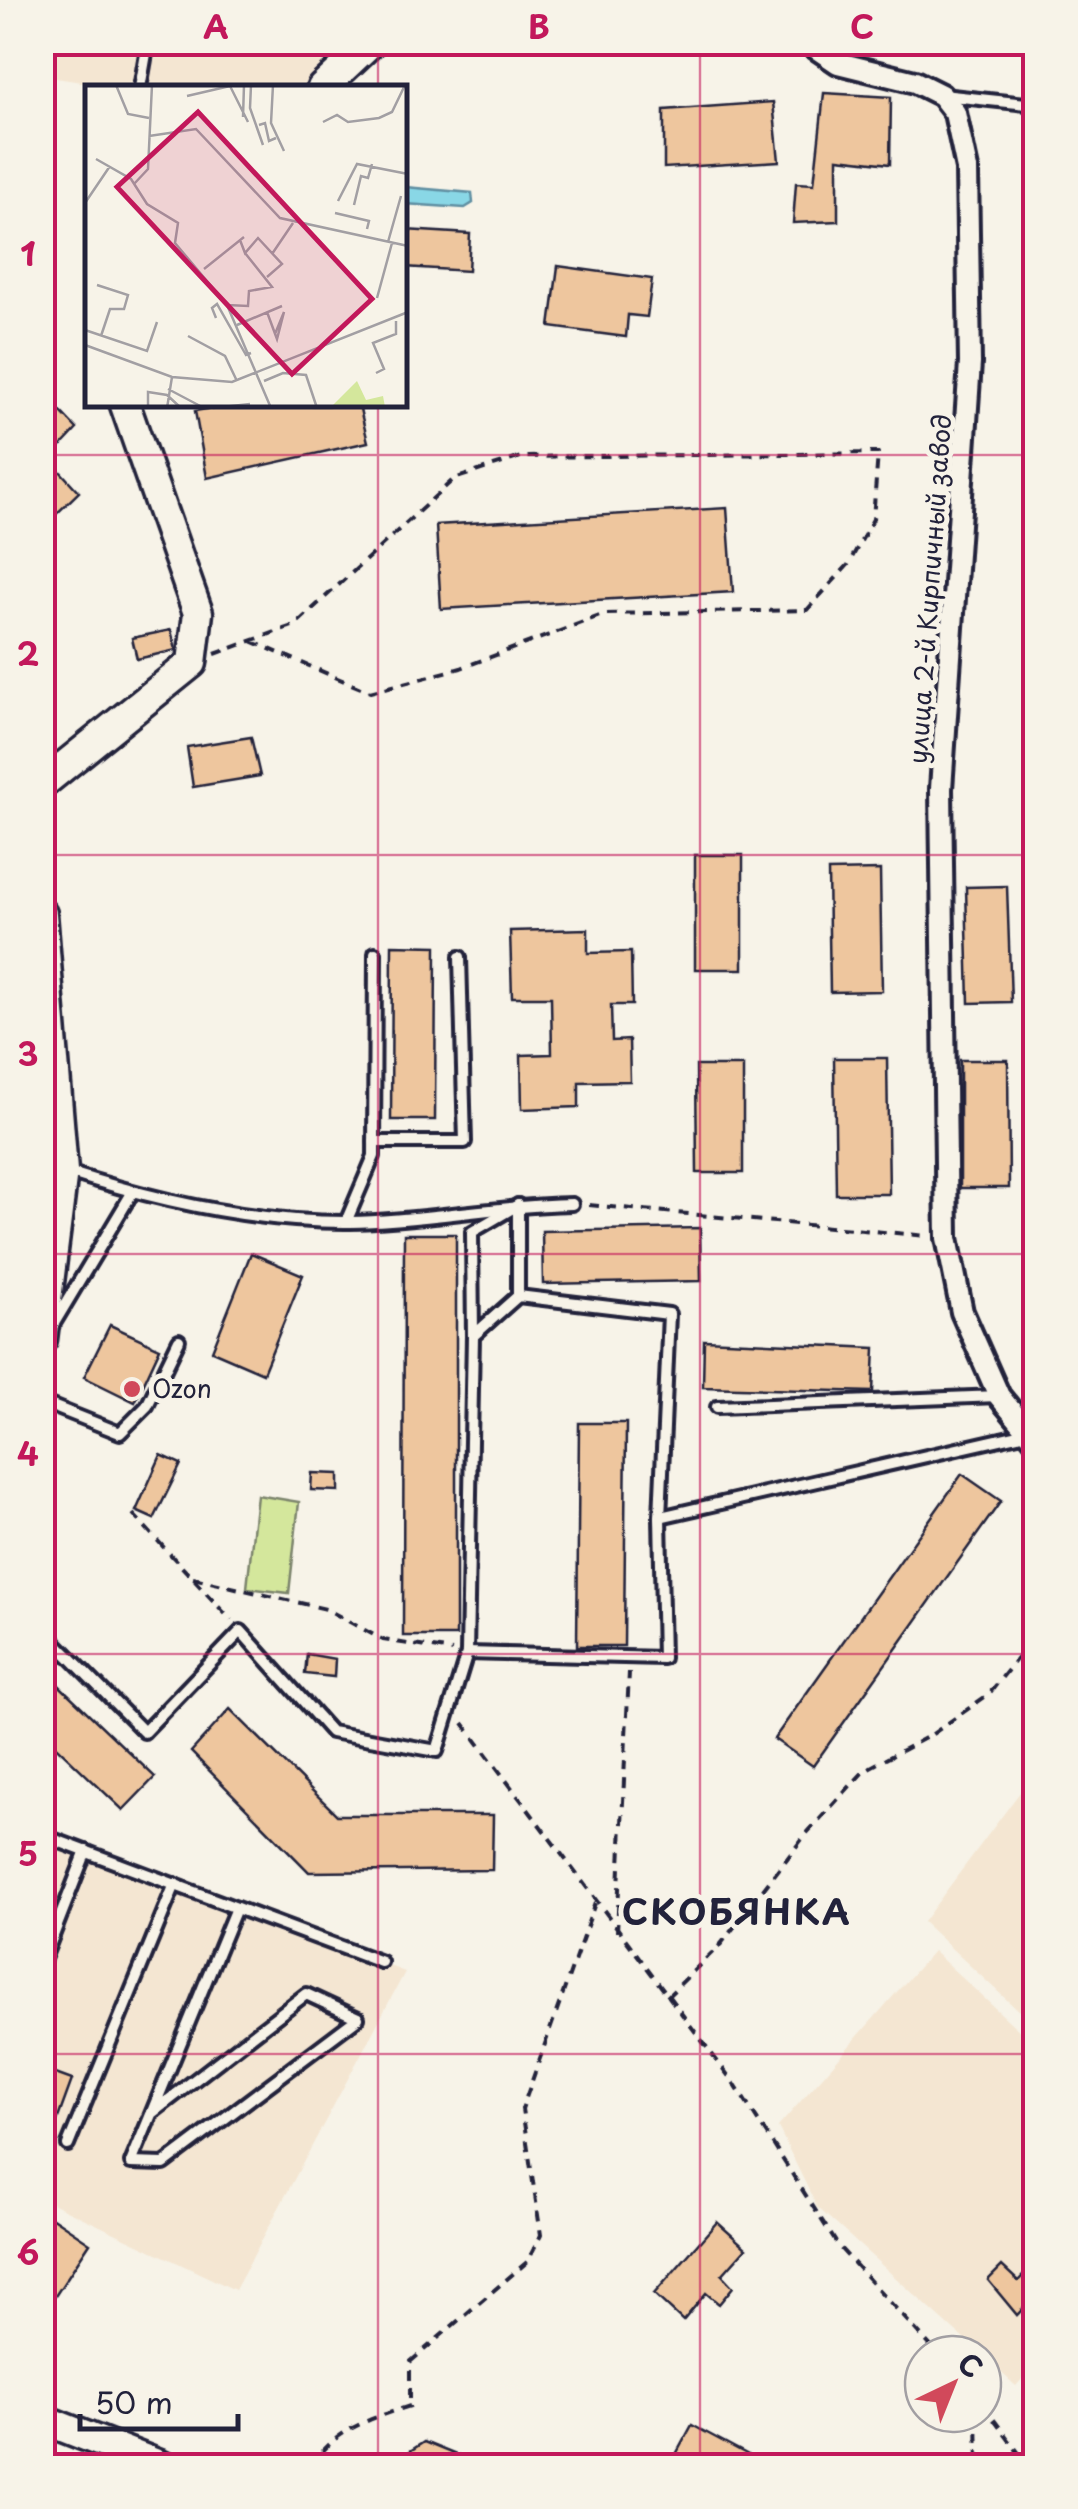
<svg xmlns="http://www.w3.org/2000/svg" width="1078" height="2509" font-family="'Playpen Sans',sans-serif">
  <rect width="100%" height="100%" fill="#f7f3e8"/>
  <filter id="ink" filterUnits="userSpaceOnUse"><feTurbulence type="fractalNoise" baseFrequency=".01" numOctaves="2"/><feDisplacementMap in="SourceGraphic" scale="20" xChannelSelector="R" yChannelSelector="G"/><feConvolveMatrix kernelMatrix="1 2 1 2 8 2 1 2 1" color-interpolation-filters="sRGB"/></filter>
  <g filter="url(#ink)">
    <!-- built -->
    <g fill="#f4e6d2">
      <polygon points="42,43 387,43 330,88 114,87 43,76"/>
      <polygon points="1035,1772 1035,2026 923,1922"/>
      <polygon points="42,1838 405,1972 235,2290 43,2199"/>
      <polygon points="933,1951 1035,2045 1035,2365 1016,2386 817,2207 778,2127"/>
    </g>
    <!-- green -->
    <polygon fill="#d4e79c" stroke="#7b846c" stroke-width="2.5" points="257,1495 299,1502 289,1593 247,1588"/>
    <!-- water -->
    <polygon fill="#89d7e6" stroke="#608fa2" stroke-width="2.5" points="405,187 472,193 473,203 465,208 405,204"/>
    <!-- building -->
    <g fill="#eec69e" stroke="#22223b" stroke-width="2.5">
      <polygon points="824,93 891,97 890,164 838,158 838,221 793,223 796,183 814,184"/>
      <polygon points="773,102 779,161 664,168 664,110"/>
      <polygon points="405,230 470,234 468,271 405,267"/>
      <polygon points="558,266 652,279 647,317 628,315 626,337 550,327"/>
      <polygon points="42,392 77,429 49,459 79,492 42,528"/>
      <polygon points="231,405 359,405 368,442 207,478 195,411"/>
      <polygon points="727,508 733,592 441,609 436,525"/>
      <polygon points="171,630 176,650 137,659 132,638"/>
      <polygon points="251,737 260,776 193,787 187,747"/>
      <rect x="695" y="855" width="48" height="114"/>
      <polygon points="880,870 882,991 830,992 828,871"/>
      <polygon points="1007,886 1011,1002 969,1003 966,887"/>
      <polygon points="588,929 588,953 631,952 632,1005 611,1005 612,1041 629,1040 630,1081 579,1082 579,1107 522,1109 521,1055 552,1054 551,997 512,997 510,931"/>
      <polygon points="392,945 436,946 435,1120 391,1120"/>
      <polygon points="834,1058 887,1058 889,1194 836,1194"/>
      <polygon points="960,1060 1008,1060 1009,1188 960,1188"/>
      <polygon points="696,1066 743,1066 743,1173 697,1173"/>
      <polygon points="700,1228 701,1281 543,1284 542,1231"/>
      <polygon points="404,1234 456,1234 456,1636 403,1636"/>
      <polygon points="251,1253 303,1275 263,1373 212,1351"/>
      <polygon points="110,1325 160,1348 135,1402 84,1377"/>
      <polygon points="704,1340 875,1348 873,1392 703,1387"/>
      <polygon points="579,1423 626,1423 624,1646 577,1646"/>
      <polygon points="161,1455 181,1464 154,1519 136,1511"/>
      <polygon points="312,1473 339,1474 339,1491 311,1490"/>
      <polygon points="962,1474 1001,1501 813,1766 774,1739"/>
      <polygon points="307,1654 335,1659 334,1677 305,1674"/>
      <polygon points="42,1669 155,1777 123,1810 42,1733"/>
      <polygon points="230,1709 337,1815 493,1815 492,1870 309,1872 191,1752"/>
      <polygon points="42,2069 72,2080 45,2154 42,2154"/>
      <polygon points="42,2211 90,2243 42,2316"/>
      <polygon points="717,2222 746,2248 722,2275 733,2287 719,2304 706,2293 683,2321 654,2294"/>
      <polygon points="1036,2262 1036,2295 1017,2315 988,2280 1002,2266 1018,2281"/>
      <polygon points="692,2425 769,2466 686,2466 673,2460"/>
      <polygon points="424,2442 483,2466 387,2466"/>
    </g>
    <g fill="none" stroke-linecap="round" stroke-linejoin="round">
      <defs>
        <g id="lane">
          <polyline points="140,88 148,42"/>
          <polyline points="942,95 1036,105"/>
          <polyline points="374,1142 465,1142 460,957"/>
          <path d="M 65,1171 C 154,1200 256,1223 351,1222 C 425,1221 498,1205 572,1204"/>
          <polyline points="518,1205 518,1296"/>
          <polyline points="346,1222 374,1156 375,953"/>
          <polyline points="53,1325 132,1193"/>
          <polyline points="42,1402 120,1433 147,1406 179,1340"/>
          <polyline points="717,1407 998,1396"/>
          <polyline points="660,1517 1027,1433"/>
          <polyline points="42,1629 144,1732 241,1631 331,1732 437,1751 467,1653 473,1336"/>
          <polyline points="467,1653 663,1658 660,1517 669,1314 518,1296 473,1336 472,1232 518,1205"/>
          <polyline points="42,1835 381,1962"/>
          <polyline points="42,1964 86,1851"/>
          <polyline points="152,2113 306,1994 358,2018 164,2164 131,2163 236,1908"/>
          <polyline points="68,2145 175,1884"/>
        </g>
        <polyline id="street" points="807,42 838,63 915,82 941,95 955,113 967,169 970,363 941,789 947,1238 962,1312 999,1396 1036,1441"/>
        <g id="secondary">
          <polyline points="322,88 371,42"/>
          <polyline points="42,784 192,663 198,613 125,405"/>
          <polyline points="42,914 63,1171 42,1339"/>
          <polyline points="42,2419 162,2466"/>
        </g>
      </defs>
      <!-- lane casing -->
      <use href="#lane" stroke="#22223b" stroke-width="18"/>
      <!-- street casing -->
      <use href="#street" stroke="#22223b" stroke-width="28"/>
      <!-- secondary casing -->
      <use href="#secondary" stroke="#22223b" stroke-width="35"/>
      <!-- path -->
      <g stroke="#22223b" stroke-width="4" stroke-dasharray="10 8" stroke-linecap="butt">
        <polyline points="215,654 295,625 454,479 521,457 878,453 873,519 848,565 807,610 605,614 461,668 370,692 251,641"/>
        <polyline points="589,1205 928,1236"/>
        <polyline points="133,1514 231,1620"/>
        <polyline points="193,1578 326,1609 383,1640 452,1651"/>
        <polyline points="463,1723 733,2082 839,2247 938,2354"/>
        <polyline points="617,1932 629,1672"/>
        <polyline points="667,1997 721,1944 806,1834 865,1770 931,1735 989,1694 1036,1634"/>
        <polyline points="983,2405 1021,2456 1036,2466"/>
        <polyline points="977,2414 978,2466"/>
        <path d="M 312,2466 C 334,2429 370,2419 410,2406 L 410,2362 L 527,2262 L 541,2235 L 522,2109 L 595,1903"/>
      </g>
      <!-- lane -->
      <use href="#lane" stroke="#f7f3e8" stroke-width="10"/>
      <!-- street -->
      <use href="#street" stroke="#f7f3e8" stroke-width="20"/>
      <!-- secondary -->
      <use href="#secondary" stroke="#f7f3e8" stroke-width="28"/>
    </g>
  </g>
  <!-- grid -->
  <path fill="none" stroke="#c2185b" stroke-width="2.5" stroke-opacity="0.55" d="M 378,42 L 378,88M 700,42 L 700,2466M 378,405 L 378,2466M 42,455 L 1036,455M 42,855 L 1036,855M 42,1254 L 1036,1254M 42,1654 L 1036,1654M 42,2054 L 1036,2054"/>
  <!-- markers -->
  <circle fill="#d1495b" stroke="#f7f3e8" stroke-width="4" cx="132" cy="1389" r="10"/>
  <g text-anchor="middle" stroke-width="10" stroke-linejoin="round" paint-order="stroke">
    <!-- street labels -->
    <g font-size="25" fill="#22223b" stroke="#f7f3e8">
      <text transform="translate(930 589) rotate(-86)" y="9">улица 2-й Кирпичный завод</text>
    </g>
    <!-- poi labels -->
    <g font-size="25" fill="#22223b" stroke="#f7f3e8" text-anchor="start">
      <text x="152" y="1398">Ozon</text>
    </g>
    <!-- district labels -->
    <g font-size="35" font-weight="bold" letter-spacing="2.5" fill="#22223b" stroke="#f7f3e8">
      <text x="737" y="1925">СКОБЯНКА</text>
    </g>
  </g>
  <!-- overview -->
  <g transform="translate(85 85)">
    <rect width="322" height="322" fill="#f7f3e8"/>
    <path d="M 272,296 L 281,315 L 298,311 L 300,322 L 245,323 Z" fill="#d4e79c"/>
    <path fill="none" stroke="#a29fa3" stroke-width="2.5" d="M 31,0 L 43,29 L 64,33M 166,0 L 165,23 L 178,60M 188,0 L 186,38 L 199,66M 145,1 L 163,37M 102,11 L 145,1M 158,32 L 159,0M 238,37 L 252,30 L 263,37 L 294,33 L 307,27 L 320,0M 174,40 L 180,38 L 184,56 L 191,53M 64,51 L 111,44 L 195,133 L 323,161M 11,74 L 46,94 L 62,119 L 93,138 L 90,158 L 142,220 L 186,323M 49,99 L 63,84 L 67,0M 253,116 L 272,79 L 323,89M 0,118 L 25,81M 269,120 L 276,91 L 283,93 L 287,79M 250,128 L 284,136 L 282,144M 155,155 L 160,168 L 173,153 L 197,179 L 182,192M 303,157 L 316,111M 187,169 L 208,138M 119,184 L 159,152M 12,200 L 43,210 L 39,224 L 25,224 L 16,251M 292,213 L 307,158M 142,220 L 163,221 L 164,206 L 187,202 L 160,168M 182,227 L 192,254 L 199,227 L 190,249M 131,233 L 127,223 L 132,219 L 161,270 L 166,268M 152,240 L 197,221M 0,245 L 62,266 L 72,237M 103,251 L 140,271 L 151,294M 0,260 L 87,292 L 147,297 L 323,227M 291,288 L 299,284 L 288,258 L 311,249 L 311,236M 179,296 L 198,288 L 221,290 L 232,323M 83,304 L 119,323M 63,323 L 63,307 L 82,310 L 96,323M 82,323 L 87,292M 128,323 L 165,319"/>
    <path fill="#c2185b" fill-opacity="0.15" stroke="#c2185b" stroke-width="5" d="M 113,27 L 287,214 L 207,289 L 32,102 Z"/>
    <rect width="322" height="322" fill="none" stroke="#22223b" stroke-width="5"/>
  </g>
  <!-- margin -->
  <rect width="1078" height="2509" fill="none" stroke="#f7f3e8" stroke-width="110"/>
  <!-- north arrow -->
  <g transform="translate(953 2384) rotate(43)"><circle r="48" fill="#f7f3e8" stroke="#a29fa3" stroke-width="2.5"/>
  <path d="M0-8L18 38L0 25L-18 38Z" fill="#d1495b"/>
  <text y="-15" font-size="28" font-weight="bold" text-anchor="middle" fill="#22223b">С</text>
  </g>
  <!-- scale -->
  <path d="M80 2414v15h158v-15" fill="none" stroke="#22223b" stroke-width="5"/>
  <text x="95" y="2414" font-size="30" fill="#22223b" stroke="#f7f3e8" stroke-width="8" paint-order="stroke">50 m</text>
  <rect x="55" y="55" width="968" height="2399" fill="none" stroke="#c2185b" stroke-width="4"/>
  <g font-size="32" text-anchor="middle" font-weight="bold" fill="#c2185b">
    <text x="216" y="39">A</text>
    <text x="539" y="39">B</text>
    <text x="862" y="39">C</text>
    <text x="28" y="266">1</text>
    <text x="28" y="666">2</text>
    <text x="28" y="1066">3</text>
    <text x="28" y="1466">4</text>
    <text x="28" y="1866">5</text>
    <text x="28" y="2265">6</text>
  </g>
</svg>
